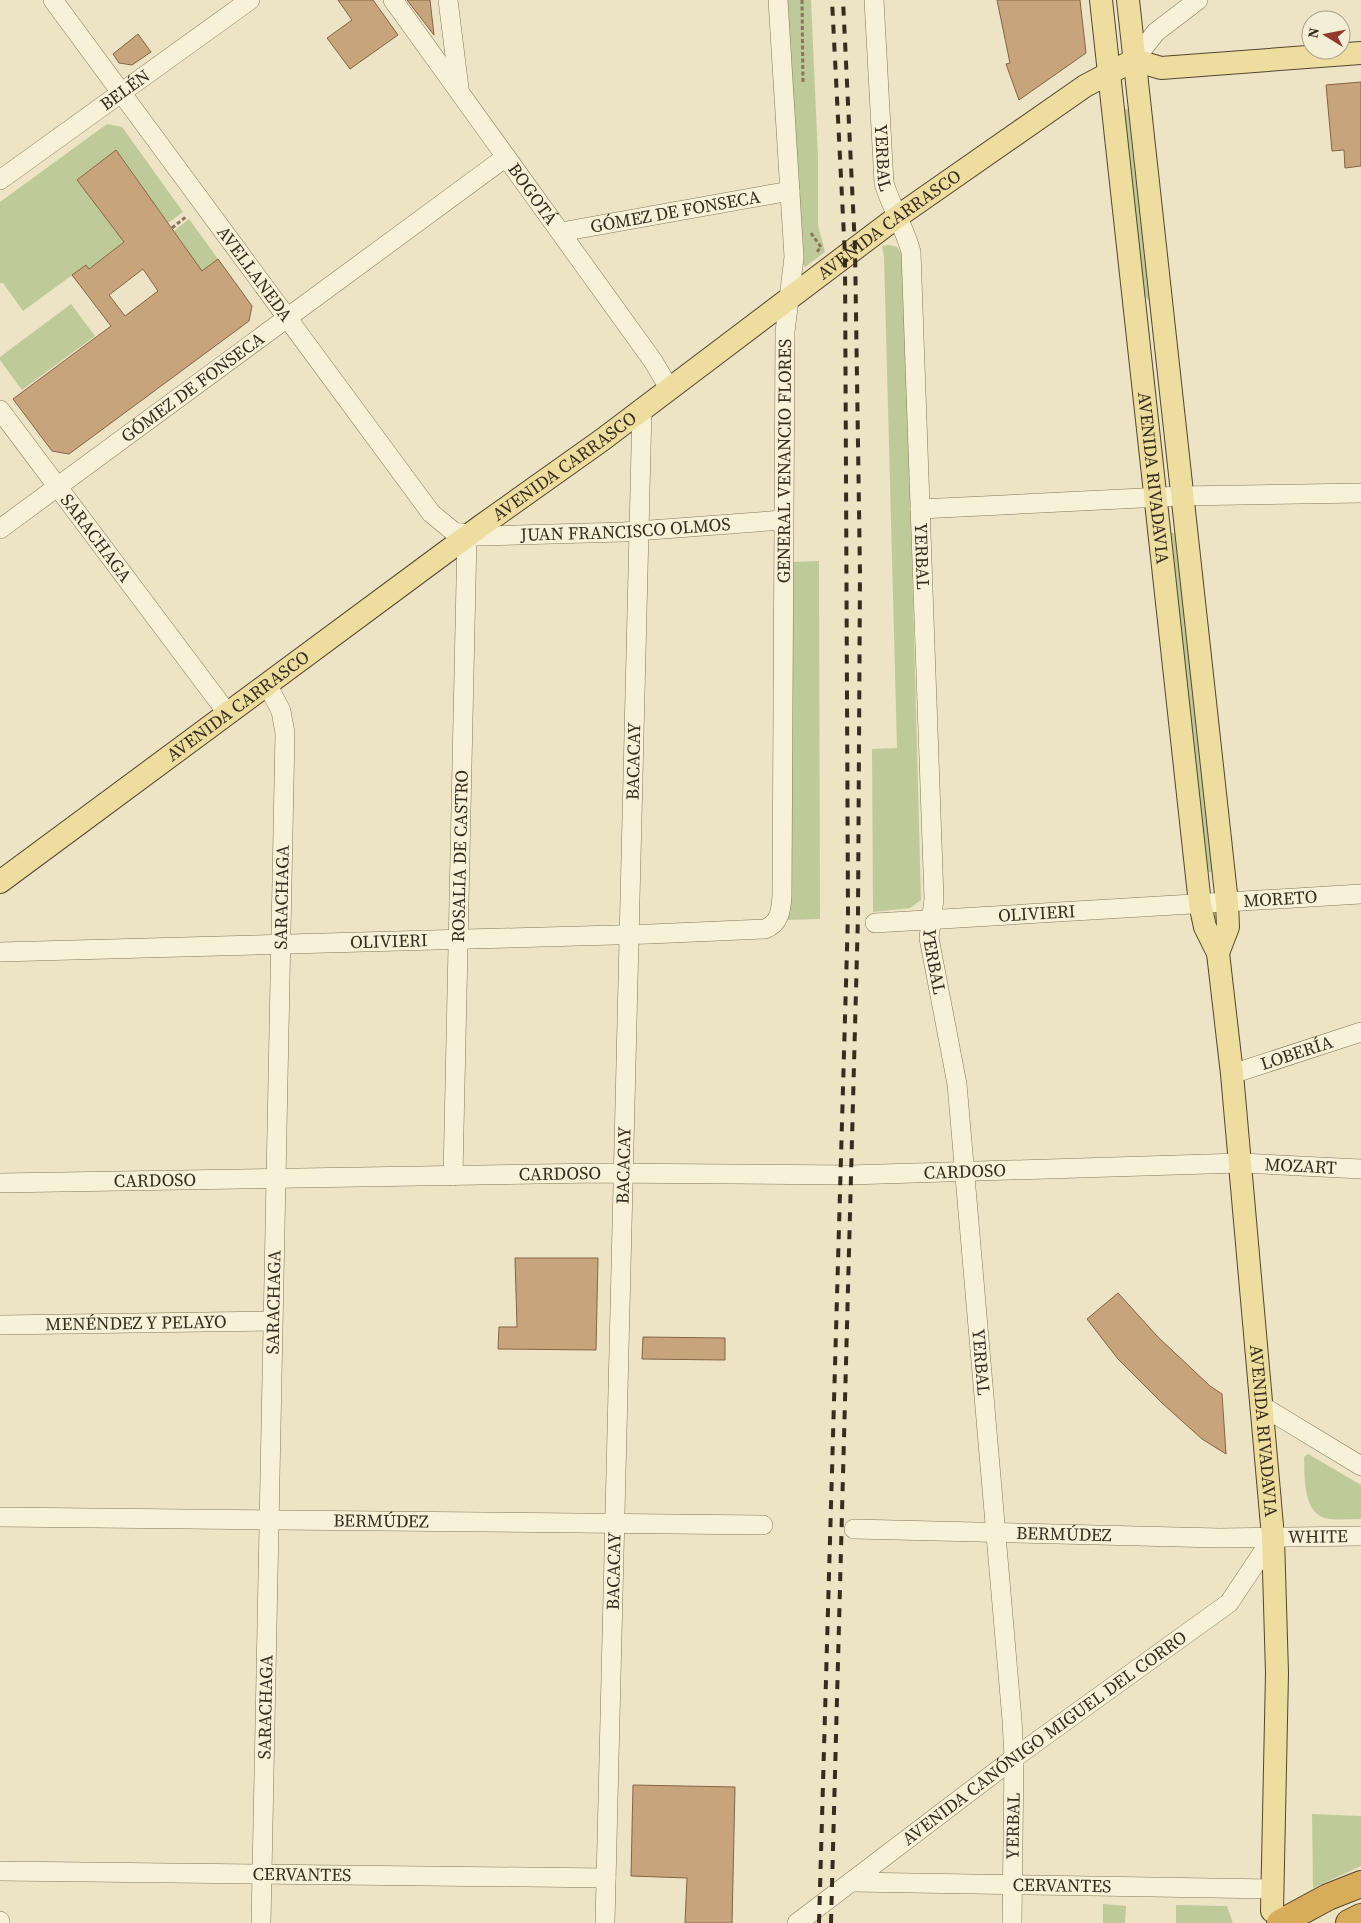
<svg xmlns="http://www.w3.org/2000/svg" width="1361" height="1923" font-family="'Source Serif 4',serif">
  <rect width="100%" height="100%" fill="#ece4c5"/>
  <!-- green -->
  <g fill="#bfca99">
    <polygon points="786,0 811,0 818,157 818,225 825,252 805,267 801,262"/>
    <polygon points="1128,109 1167,461 1150,303 1142,291 1123,110"/>
    <polygon points="107,124 122,127 183,212 168,223 116,150 77,180 124,242 89,269 86,265 23,311 3,283 0,283 0,202"/>
    <polygon points="189,219 218,259 202,271 174,231"/>
    <polygon points="889,245 897,247 904,259 921,900 910,908 873,912 872,749 897,748 884,256 882,246"/>
    <polygon points="71,304 95,336 22,390 0,360 0,357"/>
    <polygon points="1170,533 1175,533 1212,872 1207,872"/>
    <polygon points="819,561 820,919 788,920 791,562"/>
    <path d="M 1308,1454 L 1361,1485 L 1361,1519 C 1350,1519 1339,1520 1329,1519 C 1302,1515 1305,1477 1304,1457 Z"/>
    <polygon points="1312,1814 1361,1816 1361,1866 1313,1888"/>
    <polygon points="1103,1904 1126,1906 1125,1923 1103,1923"/>
    <polygon points="1176,1905 1227,1906 1233,1923 1176,1923"/>
  </g>
  <!-- building -->
  <g fill="#c8a47d" stroke="#846443" fill-rule="evenodd">
    <polygon points="338,0 373,0 398,35 350,69 327,38 352,20"/>
    <polygon points="407,0 430,0 434,35"/>
    <polygon points="997,0 1080,0 1086,53 1019,100 1006,64 1010,63"/>
    <polygon points="138,34 151,52 132,65 119,63 113,54"/>
    <polygon points="1361,82 1361,166 1345,168 1344,150 1332,151 1326,85"/>
    <path d="M 116,150 L 202,271 L 218,259 L 252,306 L 249,321 L 69,454 L 52,451 L 13,399 L 111,326 L 72,275 L 86,265 L 89,269 L 124,242 L 77,180 ZM 143,269 L 158,291 L 125,316 L 109,295 Z"/>
    <polygon points="515,1258 598,1258 596,1350 498,1349 499,1327 517,1327"/>
    <polygon points="1118,1293 1158,1337 1210,1386 1222,1394 1226,1454 1202,1439 1162,1403 1118,1359 1087,1319"/>
    <polygon points="643,1337 725,1338 725,1360 642,1359"/>
    <polygon points="633,1785 735,1787 732,1923 685,1923 687,1878 631,1876"/>
  </g>
  <g fill="none" stroke-linecap="round" stroke-linejoin="round">
    <defs>
      <g id="minor">
        <path id="s1" d="M 53,0 L 431,513 L 454,532 L 479,536 L 623,532 L 783,520"/>
        <path id="s2" d="M 393,0 L 653,361 L 669,388"/>
        <polyline points="448,0 459,88"/>
        <path id="s3" d="M 874,0 L 884,183 C 891,207 905,228 911,252 L 934,899 L 929,938 L 957,1084 L 1012,1720 L 1014,1758 L 1012,1923"/>
        <polyline points="1134,60 1156,32 1198,0"/>
        <path id="s4" d="M 0,180 L 250,0"/>
        <path id="s5" d="M 561,232 L 790,191"/>
        <path id="s6" d="M 0,410 L 228,714"/>
        <polyline points="920,509 1182,496 1361,493"/>
        <path id="s7" d="M 0,529 L 506,157"/>
        <path id="s8" d="M 875,923 L 1361,894"/>
        <path id="s9" d="M 0,952 L 650,934 L 765,929 C 780,923 781,910 782,896 L 785,332 L 794,257 L 778,0"/>
        <path id="s10" d="M 1232,1074 L 1361,1032"/>
        <path id="s11" d="M 453,1176 L 467,536"/>
        <path id="s12" d="M 0,1183 L 598,1173 L 850,1175 L 1240,1163 L 1361,1169"/>
        <path id="s13" d="M 0,1325 L 272,1321"/>
        <polyline points="1262,1406 1361,1466"/>
        <path id="s14" d="M 0,1517 L 763,1525"/>
        <path id="s15" d="M 854,1529 L 1219,1538 L 1361,1536"/>
        <path id="s16" d="M 0,1871 L 606,1878"/>
        <path id="s17" d="M 852,1882 L 1272,1889"/>
        <polyline points="0,1921 0,1923"/>
        <path id="s18" d="M 261,1923 L 285,733 L 281,711 L 268,686"/>
        <path id="s19" d="M 605,1923 L 642,408"/>
        <path id="s20" d="M 797,1923 L 1014,1758 L 1229,1603 L 1273,1537"/>
      </g>
      <g id="major">
        <path id="s21" d="M 1101,0 L 1200,904 L 1205,927 L 1218,953 L 1232,1074 L 1273,1537 L 1277,1673 L 1272,1911"/>
        <polyline points="1128,0 1227,903 1228,927 1218,953"/>
        <polyline points="1134,60 1161,68 1361,53"/>
        <path id="s22" d="M 0,882 L 481,526 L 602,440 L 897,217 L 1085,86 L 1134,60"/>
      </g>
      <g id="highway">
        <polyline points="1280,1923 1328,1897 1361,1884"/>
        <polyline points="1349,1923 1361,1917"/>
      </g>
    </defs>
    <!-- minor casing -->
    <use href="#minor" stroke="#86775c" stroke-width="20"/>
    <!-- major casing -->
    <use href="#major" stroke="#544530" stroke-width="24"/>
    <!-- highway casing -->
    <use href="#highway" stroke="#544530" stroke-width="28"/>
    <!-- path -->
    <g stroke="#86775c" stroke-width="3" stroke-dasharray="4 2.5" stroke-linecap="butt">
      <polyline points="802,0 803,84"/>
      <polyline points="172,228 187,216"/>
      <polyline points="811,233 821,247 817,252"/>
    </g>
    <!-- minor -->
    <use href="#minor" stroke="#f7f1d8" stroke-width="19"/>
    <!-- major -->
    <use href="#major" stroke="#eddd9f" stroke-width="22"/>
    <!-- highway -->
    <use href="#highway" stroke="#d7ad5a" stroke-width="26"/>
    <!-- rail -->
    <g stroke="#372d1f" stroke-width="4" stroke-dasharray="9 9" stroke-linecap="butt">
      <polyline points="819,1923 848,914 845,256 832,0"/>
      <polyline points="831,1923 858,915 860,574 855,248 843,0"/>
    </g>
  </g>
  <g text-anchor="middle" stroke-width="4" stroke-linejoin="round" paint-order="stroke">
    <!-- street labels -->
    <g font-size="18" fill="#372d1f" stroke="#f4eed4">
      <text dy="6" stroke="none"><textPath href="#s4" startOffset="154">BELÉN</textPath></text>
      <text dy="6" stroke="none"><textPath href="#s3" startOffset="158">YERBAL</textPath></text>
      <text dy="6" stroke="none"><textPath href="#s2" startOffset="239">BOGOTÁ</textPath></text>
      <text dy="6" stroke="none"><textPath href="#s5" startOffset="116">GÓMEZ DE FONSECA</textPath></text>
      <text dy="6" stroke="none"><textPath href="#s22" startOffset="1106">AVENIDA CARRASCO</textPath></text>
      <text dy="6" stroke="none"><textPath href="#s1" startOffset="340">AVELLANEDA</textPath></text>
      <text dy="6" stroke="none"><textPath href="#s7" startOffset="239">GÓMEZ DE FONSECA</textPath></text>
      <text dy="6" stroke="none"><textPath href="#s9" startOffset="1240">GENERAL VENANCIO FLORES</textPath></text>
      <text dy="6" stroke="none"><textPath href="#s22" startOffset="701">AVENIDA CARRASCO</textPath></text>
      <text dy="6" stroke="none"><textPath href="#s21" startOffset="481">AVENIDA RIVADAVIA</textPath></text>
      <text dy="6" stroke="none"><textPath href="#s1" startOffset="839">JUAN FRANCISCO OLMOS</textPath></text>
      <text dy="6" stroke="none"><textPath href="#s6" startOffset="160">SARACHAGA</textPath></text>
      <text dy="6" stroke="none"><textPath href="#s3" startOffset="562">YERBAL</textPath></text>
      <text dy="6" stroke="none"><textPath href="#s22" startOffset="296">AVENIDA CARRASCO</textPath></text>
      <text dy="6" stroke="none"><textPath href="#s19" startOffset="1162">BACACAY</textPath></text>
      <text dy="6" stroke="none"><textPath href="#s11" startOffset="320">ROSALIA DE CASTRO</textPath></text>
      <text dy="6" stroke="none"><textPath href="#s18" startOffset="1026">SARACHAGA</textPath></text>
      <text dy="6" stroke="none"><textPath href="#s8" startOffset="406">MORETO</textPath></text>
      <text dy="6" stroke="none"><textPath href="#s8" startOffset="162">OLIVIERI</textPath></text>
      <text dy="6" stroke="none"><textPath href="#s9" startOffset="389">OLIVIERI</textPath></text>
      <text dy="6" stroke="none"><textPath href="#s3" startOffset="968">YERBAL</textPath></text>
      <text dy="6" stroke="none"><textPath href="#s10" startOffset="68">LOBERÍA</textPath></text>
      <text dy="6" stroke="none"><textPath href="#s19" startOffset="758">BACACAY</textPath></text>
      <text dy="6" stroke="none"><textPath href="#s12" startOffset="1301">MOZART</textPath></text>
      <text dy="6" stroke="none"><textPath href="#s12" startOffset="965">CARDOSO</textPath></text>
      <text dy="6" stroke="none"><textPath href="#s12" startOffset="560">CARDOSO</textPath></text>
      <text dy="6" stroke="none"><textPath href="#s12" startOffset="155">CARDOSO</textPath></text>
      <text dy="6" stroke="none"><textPath href="#s18" startOffset="621">SARACHAGA</textPath></text>
      <text dy="6" stroke="none"><textPath href="#s13" startOffset="136">MENÉNDEZ Y PELAYO</textPath></text>
      <text dy="6" stroke="none"><textPath href="#s3" startOffset="1372">YERBAL</textPath></text>
      <text dy="6" stroke="none"><textPath href="#s21" startOffset="1442">AVENIDA RIVADAVIA</textPath></text>
      <text dy="6" stroke="none"><textPath href="#s14" startOffset="381">BERMÚDEZ</textPath></text>
      <text dy="6" stroke="none"><textPath href="#s15" startOffset="210">BERMÚDEZ</textPath></text>
      <text dy="6" stroke="none"><textPath href="#s15" startOffset="464">WHITE</textPath></text>
      <text dy="6" stroke="none"><textPath href="#s19" startOffset="352">BACACAY</textPath></text>
      <text dy="6" stroke="none"><textPath href="#s18" startOffset="216">SARACHAGA</textPath></text>
      <text dy="6" stroke="none"><textPath href="#s20" startOffset="309">AVENIDA CANÓNIGO MIGUEL DEL CORRO</textPath></text>
      <text transform="translate(1013 1826) rotate(-89)" y="6">YERBAL</text>
      <text dy="6" stroke="none"><textPath href="#s16" startOffset="302">CERVANTES</textPath></text>
      <text dy="6" stroke="none"><textPath href="#s17" startOffset="210">CERVANTES</textPath></text>
    </g>
  </g>
  <!-- north arrow -->
  <g transform="translate(1326 35) rotate(280)"><circle r="24" fill="#f4eed4" stroke="#a8a18c"/>
  <path d="M0-4L9 19L0 12L-9 19Z" fill="#92382f"/>
  <text y="-8" font-size="14" font-weight="bold" text-anchor="middle" fill="#372d1f">N</text>
  </g>
</svg>
